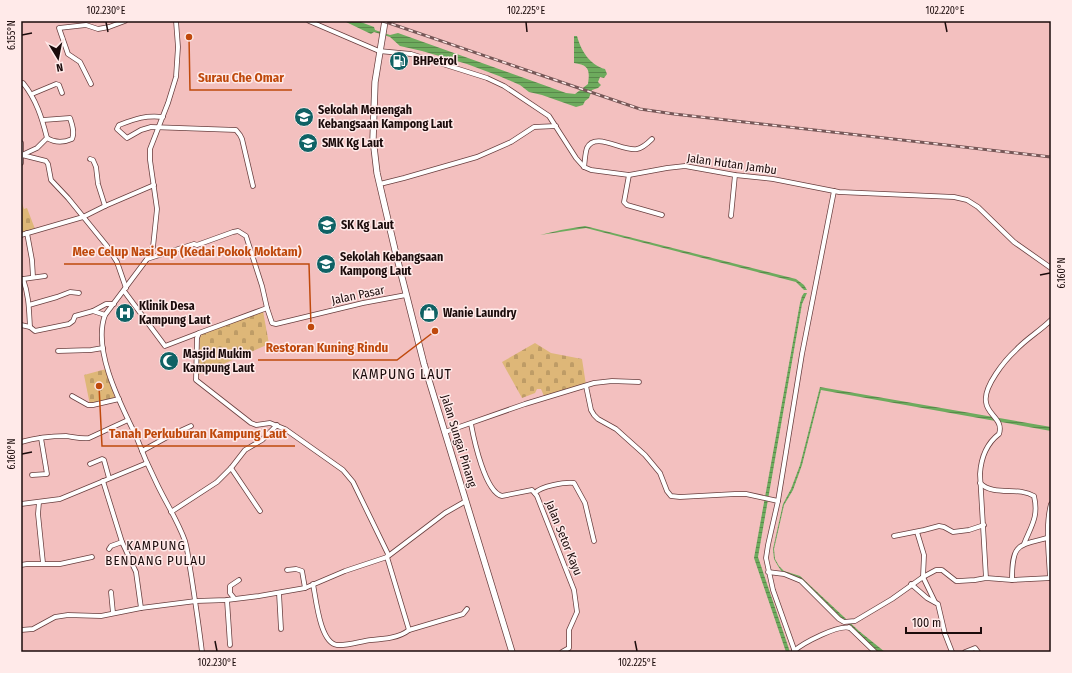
<svg xmlns="http://www.w3.org/2000/svg" width="1072" height="673" font-family="'Fira Sans Condensed',sans-serif">
  <defs>
    <pattern id="cemetery-stones" width="16" height="16" patternUnits="userSpaceOnUse"><rect width="16" height="16" fill="#deb778"/><path d="M2 7V4a2 2 0 0 1 4 0v3zM10 15v-3a2 2 0 0 1 4 0v3z" fill="#be9c66"/></pattern>
    <pattern id="water-rules" width="6" height="5" patternUnits="userSpaceOnUse"><rect width="6" height="5" fill="#6dab5d"/><path d="M0 2.5h6" fill="none" stroke="#59894b"/></pattern>
  </defs>
  <rect width="100%" height="100%" fill="#f3c0bf"/>
  <!-- cemetery -->
  <g fill="url(#cemetery-stones)">
    <polygon points="21,200 24,209 27,208 35,229 21,233"/>
    <polygon points="263,311 269,344 198,375 200,337 203,333"/>
    <polygon points="535,343 551,353 582,359 586,385 544,396 541,389 537,389 535,393 522,398 502,362"/>
    <polygon points="106,369 115,398 90,405 84,375"/>
  </g>
  <!-- water -->
  <g fill="url(#water-rules)">
    <path d="M 344,21 L 358,21 L 374,27 L 375,30 L 390,35 L 398,33 L 566,93 L 575,94 L 588,84 C 590,70 589,65 574,63 L 574,36 L 577,36 C 581,51 590,65 605,69 L 607,74 L 604,78 L 600,77 L 598,82 L 601,85 L 598,88 L 592,90 L 589,98 L 585,101 L 583,105 L 576,107 L 542,95 L 529,92 L 520,85 L 499,76 L 467,64 L 422,51 L 400,46 L 390,37 L 374,32 L 371,34 Z"/>
    <polygon points="585,226 796,279 804,285 807,290 804,290 796,282 586,228 540,235 561,230"/>
    <polygon points="804,293 807,293 802,304 758,557 790,652 786,652 754,558 800,303 802,296"/>
    <polygon points="820,387 1051,427 1051,431 821,390 802,465 793,490 784,505 774,549 775,559 779,566 784,571 800,576 859,631 885,652 877,652 800,578 782,572 778,566 774,559 773,549 783,504 791,489 800,465"/>
  </g>
  <g fill="none" stroke-linecap="round" stroke-linejoin="round">
    <defs>
      <g id="street">
        <path d="M 176,21 L 178,47 L 176,77 L 168,103 L 150,149 L 150,160 L 157,209 L 153,247 L 147,259 L 105,315 C 92,350 121,405 136,436 C 142,452 149,468 157,484 C 166,503 178,521 185,541 C 188,551 189,563 191,574 C 195,600 199,626 202,652"/>
        <polyline points="309,21 379,51 411,54 487,78 504,86 549,116 576,158 584,167 591,170 629,175 667,168 685,166 735,175 773,179 839,192 954,197 967,200 978,207 1014,242 1051,268"/>
        <path d="M 21,84 L 23,83 C 36,99 42,118 47,138 L 37,148 L 22,155"/>
        <polyline points="91,84 80,62 68,54 59,28 86,25 98,29 109,27 125,21"/>
        <polyline points="32,94 56,84 59,85 62,93"/>
        <path d="M 163,117 C 145,115 135,119 119,125 L 117,129 L 127,138 L 141,130 L 151,127 L 236,130 L 240,135 L 242,139 L 253,186"/>
        <path d="M 43,120 L 70,118 C 72,124 75,132 72,139 C 63,143 55,143 47,138"/>
        <polyline points="21,143 21,163"/>
        <polyline points="22,155 46,161 48,164 51,180 68,198 107,246 117,262 126,288"/>
        <polyline points="90,159 93,160 96,167 98,184 105,206"/>
        <path d="M 584,167 C 585,161 585,153 587,148 C 595,131 623,152 637,149 C 643,148 648,143 652,139"/>
        <polyline points="629,175 624,202 627,205 662,215"/>
        <polyline points="380,184 404,178 477,157 511,142 534,127 556,126"/>
        <polyline points="731,216 735,175"/>
        <polyline points="27,233 32,260 33,277"/>
        <polyline points="21,235 83,217 105,206 154,185"/>
        <polyline points="147,259 194,244 197,245 233,232 238,231 246,236 262,286 267,308 272,323 276,324 363,303 406,295"/>
        <path d="M 21,279 L 23,279 C 29,295 29,311 30,327"/>
        <polyline points="23,279 45,276"/>
        <polyline points="124,291 165,346 199,333"/>
        <polyline points="29,305 57,297 70,292 79,293"/>
        <polyline points="267,308 199,333 197,338 196,380 251,423 256,425 270,423 285,429 343,470 353,482 388,554 387,557 409,630"/>
        <polyline points="93,311 106,304 114,304"/>
        <polyline points="21,325 30,327 35,331 69,324 73,321 75,316 93,311 105,315"/>
        <polyline points="58,351 91,350 103,348"/>
        <polyline points="586,386 591,410 594,415 598,419 616,429 645,455 660,473 667,491 671,496 680,497 735,494 746,494 778,501"/>
        <polyline points="72,396 88,405 93,405 119,399"/>
        <path d="M 471,424 C 474,440 485,492 502,496 L 532,490 L 537,496 L 574,590 L 577,612 L 569,630 L 569,648 L 562,652"/>
        <polyline points="445,432 525,404 594,383 612,381 639,382"/>
        <path d="M 21,442 C 35,438 51,436 66,436 C 74,437 81,439 89,438 L 128,420"/>
        <polyline points="142,451 169,436 191,426"/>
        <polyline points="90,464 102,459 104,460 109,478"/>
        <polyline points="231,468 260,511"/>
        <polyline points="32,475 47,474 41,438"/>
        <polyline points="103,481 122,542 136,572 141,608"/>
        <path d="M 980,483 C 994,497 1018,486 1034,496 C 1039,517 1031,526 1024,544"/>
        <path d="M 535,493 C 541,486 565,482 574,483 L 585,503 L 594,541"/>
        <polyline points="39,502 38,514 43,563"/>
        <polyline points="21,504 60,499 147,463"/>
        <polyline points="171,512 217,482 231,468 245,450 262,440 277,425"/>
        <polyline points="917,532 924,555 923,577 935,602"/>
        <polyline points="894,536 924,530 939,526 944,527 953,532 969,530 984,525"/>
        <polyline points="109,549 111,546 122,542"/>
        <polyline points="21,565 27,564 60,564 92,557"/>
        <polyline points="287,570 296,569 302,571 305,588"/>
        <polyline points="768,572 784,574 801,581 839,619 844,622 855,621 892,599 923,577 936,570 942,570 956,581 959,581 975,580 986,578 1012,580 1051,578"/>
        <path d="M 986,578 L 980,474 C 981,458 986,444 999,434 C 1004,419 987,415 986,402 C 983,387 1005,360 1016,350 C 1026,339 1040,331 1051,320"/>
        <path d="M 1050,578 C 1049,554 1045,527 1051,504"/>
        <path d="M 1012,580 C 1012,542 1018,546 1051,537"/>
        <path d="M 313,584 C 316,599 320,643 337,645 C 348,646 361,641 371,640 C 384,639 399,638 409,630 L 463,614 L 467,609"/>
        <polyline points="911,584 927,598 938,604 945,634 952,652"/>
        <polyline points="111,592 113,613"/>
        <polyline points="279,593 281,629"/>
        <polyline points="234,598 230,593 230,586 239,580"/>
        <polyline points="227,600 230,645"/>
        <polyline points="849,627 875,652"/>
        <polyline points="21,630 33,629 55,617 68,615 101,616 141,608 196,601 227,600 259,596 305,588 345,571 387,557 445,513 466,501"/>
        <path d="M 794,651 C 803,643 839,624 850,628"/>
        <polyline points="795,652 773,590 766,558 768,545 778,501 802,354 834,191"/>
        <polyline points="965,652 975,648 978,652"/>
      </g>
      <polyline id="secondary" points="385,21 375,82 373,139 377,173 395,250 424,364 512,652"/>
    </defs>
    <!-- street casing -->
    <use href="#street" stroke="#693f3f" stroke-width="5.5"/>
    <!-- secondary casing -->
    <use href="#secondary" stroke="#693f3f" stroke-width="7"/>
    <!-- street -->
    <use href="#street" stroke="#fff" stroke-width="4"/>
    <!-- secondary -->
    <use href="#secondary" stroke="#fff" stroke-width="5.5"/>
    <defs>
      <polyline id="rail" points="383,21 640,109 674,114 1051,157"/>
    </defs>
    <!-- rail casing -->
    <use href="#rail" stroke="#765757" stroke-width="3"/>
    <!-- rail -->
    <use href="#rail" stroke="#ffeae9" stroke-width="1.5" stroke-dasharray="4.5" stroke-linecap="butt"/>
  </g>
  <!-- ticks -->
  <path fill="none" stroke="#1b0b0b" stroke-width="1.5" d="M 106,22 L 108,32M 526,22 L 527,32M 945,22 L 947,32M 22,35 L 32,33M 1040,275 L 1050,273M 22,454 L 32,452M 215,641 L 217,651M 635,641 L 637,651"/>
  <!-- icons -->
  <defs>
    <symbol id="fuel-disc" viewBox="-11 -11 22 22"><circle r="9.5" fill="#106265" stroke="#ffeae9"/><path d="M-5.5-6h7V0h2V4h1.3V-2.5L3-4.5l.8-.8L6-3V5H2.5V1h-1V6h-7ZM-4.2-4.7v3.2H.2V-4.7Z" fill="#fff"/></symbol>
    <symbol id="school-disc" viewBox="-11 -11 22 22"><circle r="9.5" fill="#106265" stroke="#ffeae9"/><path d="M0-5L7-2L0 1L-7-2ZM-4 1L0 2.5L4 1V4Q0 6-4 4Z" fill="#fff"/></symbol>
    <symbol id="hospital-disc" viewBox="-11 -11 22 22"><circle r="9.5" fill="#106265" stroke="#ffeae9"/><path d="M-5-5h3v3.5h4V-5h3V5h-3V1.5h-4V5h-3Z" fill="#fff"/></symbol>
    <symbol id="shop-disc" viewBox="-11 -11 22 22"><circle r="9.5" fill="#106265" stroke="#ffeae9"/><path d="M-5-2.5h2.3a2.7 3.5 0 0 1 5.4 0H5L5.5 6h-11ZM-1.5-2.5h3a1.5 2.3 0 0 0-3 0Z" fill="#fff"/></symbol>
    <symbol id="mosque-disc" viewBox="-11 -11 22 22"><circle r="9.5" fill="#106265" stroke="#ffeae9"/><path d="M3.5-4.9A6 6 0 1 0 3.5 4.9A5 5 0 1 1 3.5-4.9Z" fill="#fff"/></symbol>
  </defs>
  <g fill-rule="evenodd">
    <use href="#fuel-disc" x="388" y="50" width="22" height="22"/>
    <use href="#school-disc" x="293" y="106" width="22" height="22"/>
    <use href="#school-disc" x="297" y="132" width="22" height="22"/>
    <use href="#school-disc" x="316" y="214" width="22" height="22"/>
    <use href="#school-disc" x="315" y="253" width="22" height="22"/>
    <use href="#hospital-disc" x="114" y="302" width="22" height="22"/>
    <use href="#shop-disc" x="418" y="302" width="22" height="22"/>
    <use href="#mosque-disc" x="158" y="350" width="22" height="22"/>
  </g>
  <g text-anchor="middle" stroke-width="3" stroke-linejoin="round" paint-order="stroke">
    <!-- poi labels -->
    <g font-size="12" font-weight="bold" fill="#1b0b0b" stroke="#ffeae9" text-anchor="start">
      <text x="413" y="65">BHPetrol</text>
      <text x="318" y="114">Sekolah Menengah<tspan x="318" dy="14">Kebangsaan Kampong Laut</tspan></text>
      <text x="322" y="147">SMK Kg Laut</text>
      <text x="341" y="229">SK Kg Laut</text>
      <text x="340" y="261">Sekolah Kebangsaan<tspan x="340" dy="14">Kampong Laut</tspan></text>
      <text x="139" y="310">Klinik Desa<tspan x="139" dy="14">Kampung Laut</tspan></text>
      <text x="443" y="317">Wanie Laundry</text>
      <text x="183" y="358">Masjid Mukim<tspan x="183" dy="14">Kampung Laut</tspan></text>
    </g>
    <!-- street labels -->
    <g font-size="12" fill="#1b0b0b" stroke="#ffeae9">
      <text transform="translate(732 164) rotate(8)" y="4">Jalan Hutan Jambu</text>
      <text transform="translate(358 295) rotate(-12)" y="4">Jalan Pasar</text>
      <text transform="translate(459 441) rotate(73)" y="4">Jalan Sungai Pinang</text>
      <text transform="translate(564 538) rotate(68)" y="4">Jalan Setor Kayu</text>
    </g>
    <!-- neighbourhood labels -->
    <g font-size="13" letter-spacing="1" fill="#1b0b0b" stroke="#ffeae9">
      <text x="156" y="550">KAMPUNG<tspan x="156" dy="15">BENDANG PULAU</tspan></text>
    </g>
    <!-- quarter labels -->
    <g font-size="14" letter-spacing="1" fill="#1b0b0b" stroke="#ffeae9">
      <text x="402" y="379">KAMPUNG LAUT</text>
    </g>
  </g>
  <!-- callouts -->
  <path fill="none" stroke="#bf490c" stroke-width="1.5" d="M189 37L190 90H292M311 327L309 264H64M435 331L397 360H258M99 386L102 446H295"/>
  <g fill="#bf490c" stroke="#ffeae9" stroke-width="1.5">
    <circle cx="189" cy="37" r="4"/>
    <circle cx="311" cy="327" r="4"/>
    <circle cx="435" cy="331" r="4"/>
    <circle cx="99" cy="386" r="4"/>
  </g>
  <g font-size="13" text-anchor="middle" font-weight="bold" fill="#bf490c" stroke="#ffeae9" stroke-width="3" stroke-linejoin="round" paint-order="stroke">
    <text x="241" y="82">Surau Che Omar</text>
    <text x="187" y="256">Mee Celup Nasi Sup (Kedai Pokok Moktam)</text>
    <text x="327" y="352">Restoran Kuning Rindu</text>
    <text x="198" y="438">Tanah Perkuburan Kampung Laut</text>
  </g>
  <!-- border -->
  <rect width="1072" height="673" fill="none" stroke="#ffeae9" stroke-width="44"/>
  <!-- north arrow -->
  <g transform="translate(58 58) rotate(170)" stroke="#ffeae9" stroke-width="3" paint-order="stroke">
  <path d="M0-3L7 15L0 10L-7 15Z" fill="#1b0b0b"/>
  <text y="-6" font-size="11" font-weight="bold" text-anchor="middle" fill="#1b0b0b">N</text>
  </g>
  <!-- scale -->
  <path d="M906 627v6h75v-6" fill="none" stroke="#1b0b0b" stroke-width="2"/>
  <text x="912" y="627" font-size="12" fill="#1b0b0b" stroke="#ffeae9" stroke-width="3" paint-order="stroke">100 m</text>
  <rect x="22" y="22" width="1028" height="629" fill="none" stroke="#1b0b0b" stroke-width="1.5"/>
  <g font-size="10" text-anchor="middle" fill="#1b0b0b">
    <text x="106" y="14">102.230°E</text>
    <text x="526" y="14">102.225°E</text>
    <text x="945" y="14">102.220°E</text>
    <text transform="translate(11 35) rotate(-90)" y="4">6.155°N</text>
    <text transform="translate(1061 273) rotate(-90)" y="4">6.160°N</text>
    <text transform="translate(11 454) rotate(-90)" y="4">6.160°N</text>
    <text x="217" y="666">102.230°E</text>
    <text x="637" y="666">102.225°E</text>
  </g>
</svg>
